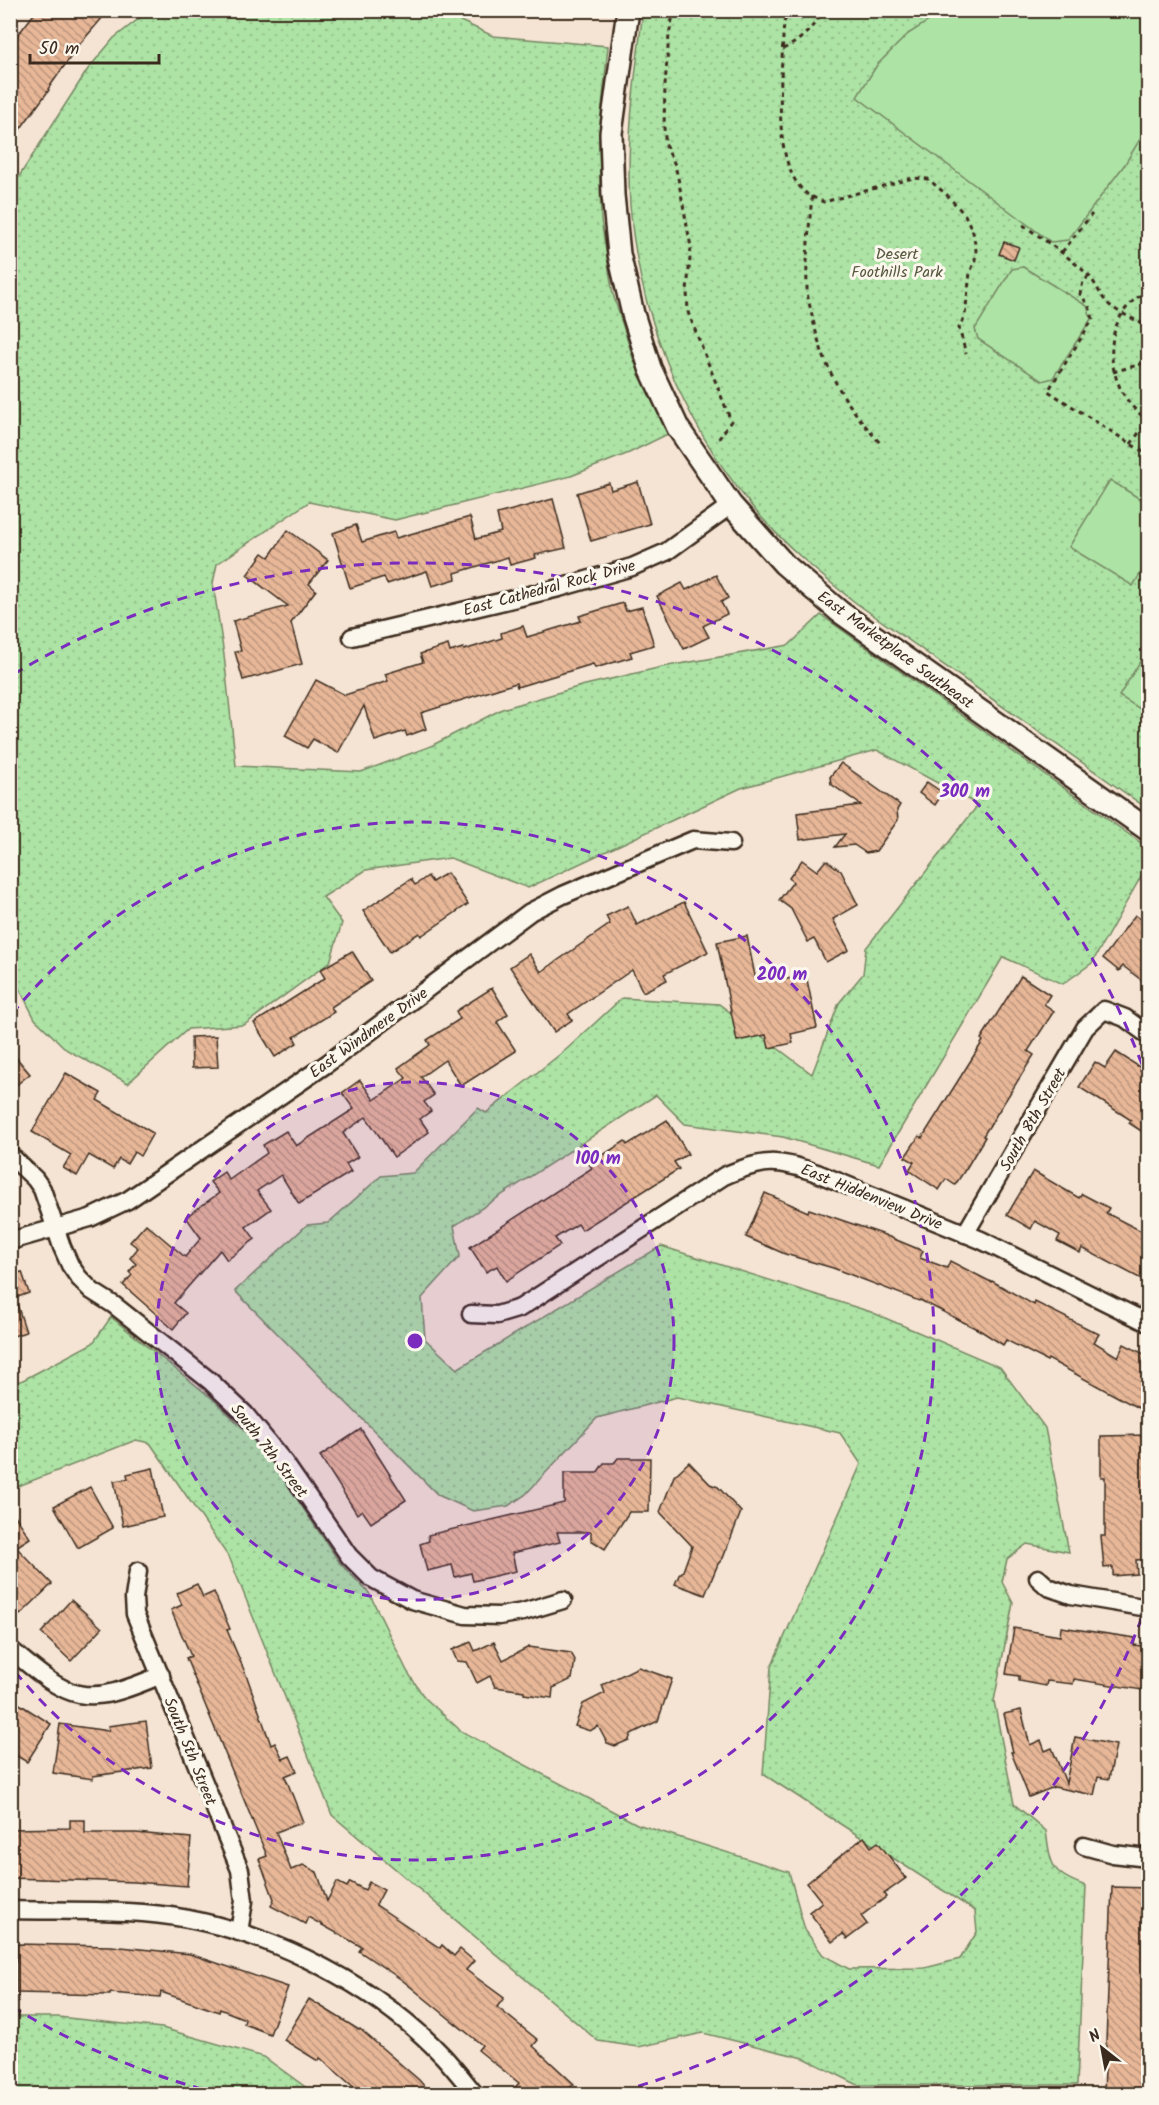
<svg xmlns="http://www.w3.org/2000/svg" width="1159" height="2105" font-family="Kalam,sans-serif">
  <defs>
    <pattern id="green-dots" width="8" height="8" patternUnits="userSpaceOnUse" patternTransform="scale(1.5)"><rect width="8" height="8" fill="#ade3a5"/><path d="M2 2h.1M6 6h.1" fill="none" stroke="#96c38e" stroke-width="1.8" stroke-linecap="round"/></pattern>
    <pattern id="building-back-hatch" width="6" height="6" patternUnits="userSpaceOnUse" patternTransform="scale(1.5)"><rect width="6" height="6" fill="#e7b798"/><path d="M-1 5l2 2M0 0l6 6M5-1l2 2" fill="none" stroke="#bc957b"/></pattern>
  </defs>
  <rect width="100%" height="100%" fill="#f5e4d3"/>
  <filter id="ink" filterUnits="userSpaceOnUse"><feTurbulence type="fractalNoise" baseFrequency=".0167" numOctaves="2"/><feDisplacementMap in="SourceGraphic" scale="12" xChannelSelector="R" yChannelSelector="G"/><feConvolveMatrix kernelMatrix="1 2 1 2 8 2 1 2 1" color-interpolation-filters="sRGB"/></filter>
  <g filter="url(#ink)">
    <!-- green -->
    <g fill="url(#green-dots)" stroke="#748662" stroke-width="1.5">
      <path d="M 155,11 L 439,11 L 493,36 L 608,46 L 599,138 L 601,220 L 613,294 L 634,361 L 668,434 L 629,453 L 571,476 L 395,520 L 309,502 L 217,564 L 213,583 L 224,655 L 236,766 L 361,772 L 431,746 L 502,709 L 581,686 L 662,667 L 789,645 L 821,615 L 1148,848 L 1148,864 L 1092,963 L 1063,984 L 1003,957 L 879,1165 L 783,1137 L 685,1124 L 656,1095 L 454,1226 L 460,1256 L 422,1298 L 425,1339 L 457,1369 L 661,1246 L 871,1312 L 1000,1367 L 1045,1428 L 1069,1552 L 1027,1544 L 1007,1559 L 1002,1582 L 1013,1603 L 994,1701 L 1014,1804 L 1046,1831 C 1051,1866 1051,1874 1086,1886 L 1077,2085 L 858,2085 L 804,2058 L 703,2033 L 638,2047 L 598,2041 L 332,1815 L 230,1559 L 150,1443 L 136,1440 L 11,1489 L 11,1384 L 23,1380 L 93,1343 L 111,1317 L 214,1400 L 262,1447 L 340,1563 L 369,1593 L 407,1671 L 424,1697 L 461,1731 L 637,1824 L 789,1872 L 805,1930 L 823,1955 L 849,1969 L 925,1968 L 960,1959 L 977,1932 L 975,1911 L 763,1774 L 771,1667 L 861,1464 L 840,1433 L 677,1397 L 597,1418 L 525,1495 L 508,1506 L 473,1511 L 438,1495 L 235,1291 L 307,1225 L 328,1223 L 381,1176 L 413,1173 L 478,1108 L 486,1113 L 568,1048 L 622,998 L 719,1004 L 812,1074 L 839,1003 L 863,974 L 866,948 L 978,805 L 877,750 L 741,788 L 528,888 L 450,858 L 366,870 L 323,897 L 342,923 L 330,962 L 244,1025 L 188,1029 L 128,1083 L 67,1050 L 35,1019 L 11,972 L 11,189 L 88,69 L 114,38 L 145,14 Z"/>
      <path d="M 643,11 L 1148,11 L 1148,809 L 856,603 C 818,573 781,542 750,504 C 682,420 638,313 630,205 C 626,140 635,75 643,11 Z"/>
      <polygon points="10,2017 58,2017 162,2028 264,2057 315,2094 11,2094"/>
    </g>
    <!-- pitch -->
    <g fill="#ade3a5" stroke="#748662" stroke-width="1.5">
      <polygon points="944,11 1148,11 1148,126 1125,164 1068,240 1051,242 857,97 877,65 908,34"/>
      <polygon points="1023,267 1087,306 1091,319 1053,378 1042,381 978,339 975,329 1012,269"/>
      <polygon points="1110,480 1148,504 1148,561 1133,586 1069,547"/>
      <polygon points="1144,655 1148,658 1148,714 1119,696"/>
    </g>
    <!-- building -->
    <g fill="url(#building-back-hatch)" stroke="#3b2a1e" stroke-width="1.5">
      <polygon points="37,10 109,10 79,45 48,89 49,90 10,143 10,45"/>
      <polygon points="1004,242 1019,247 1014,260 999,254"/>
      <polygon points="638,482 650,524 591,541 577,493 609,483 611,490"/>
      <polygon points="553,499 566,548 535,555 536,558 510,565 508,557 455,573 456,579 432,586 427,571 387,584 384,577 350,588 333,533 356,525 362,542 394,532 396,538 470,517 476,539 501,532 497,514"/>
      <polygon points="288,530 328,560 309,584 316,590 291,623 302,664 243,680 235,652 241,651 233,621 288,606 247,575 263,553 269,557"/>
      <polygon points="716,575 728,598 721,602 727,614 703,626 709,637 684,649 657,596 682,583 686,590"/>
      <polygon points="623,603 626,611 642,607 654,645 630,652 632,657 595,668 593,664 517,687 516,683 421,713 426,729 407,736 405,731 375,741 364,706 338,753 313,739 307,748 285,736 316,680 345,695 388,681 385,674 423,662 420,654 448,645 450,652 463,648 464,650 502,638 501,633 523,626 527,637 581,621 579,616"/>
      <polygon points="841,763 900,805 897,810 898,820 876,851 866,853 854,845 835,847 845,834 800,840 797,813 861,805 831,784 830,777"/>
      <polygon points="927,782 943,793 935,805 919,793"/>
      <polygon points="802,860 817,871 826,860 841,871 858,905 833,919 849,950 826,962 814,939 808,942 791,909 779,900 793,882 789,878"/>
      <polygon points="447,873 468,904 421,936 419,933 390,952 363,911 411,879 415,885 428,876 432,882"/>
      <polygon points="684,902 708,952 664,974 667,980 643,992 632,970 568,1014 572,1020 554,1032 510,967 529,954 541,972 610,924 606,916 628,906 637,925"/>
      <polygon points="1135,915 1146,923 1142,928 1149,933 1149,986 1123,966 1119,971 1103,958"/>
      <polygon points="747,936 756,981 778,977 778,981 806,975 817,1028 791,1034 793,1043 769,1048 766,1035 737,1041 717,942"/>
      <polygon points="352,951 371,981 331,1007 334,1012 294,1037 297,1043 275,1057 254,1023 325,978 320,970"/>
      <polygon points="1021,976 1050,995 1044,1004 1054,1011 1028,1051 1034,1055 983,1136 985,1137 967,1167 955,1185 946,1179 939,1190 909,1170 914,1162 905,1157 919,1136 922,1138 983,1041 981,1039"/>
      <polygon points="492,988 508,1014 497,1022 516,1051 461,1086 445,1060 421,1077 434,1095 424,1102 431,1111 420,1119 429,1132 394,1157 366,1117 343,1133 358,1157 346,1164 351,1172 299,1204 281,1175 257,1191 271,1209 246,1227 255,1239 227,1260 220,1250 174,1303 186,1313 173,1329 123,1285 132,1275 129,1272 136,1264 130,1258 138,1248 130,1242 146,1224 185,1257 201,1238 186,1217 219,1193 210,1182 224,1172 229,1180 267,1153 263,1145 286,1131 296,1146 354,1109 342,1093 360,1080 374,1100 406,1078 398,1068 430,1045 427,1040 460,1019 456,1011"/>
      <polygon points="216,1036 218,1067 192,1068 191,1037"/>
      <polygon points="10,1050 30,1074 10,1090"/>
      <polygon points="1116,1052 1141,1068 1140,1070 1149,1075 1149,1136 1129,1123 1131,1120 1079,1087 1095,1062 1105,1068"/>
      <polygon points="66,1073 101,1093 97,1100 153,1133 140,1156 134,1152 127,1164 119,1159 113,1169 89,1155 77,1176 63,1168 71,1155 32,1132"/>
      <polygon points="667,1120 688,1154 674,1162 679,1169 582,1230 578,1224 555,1238 560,1245 506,1281 497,1266 486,1272 470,1247 592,1168 589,1164 625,1141 627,1145"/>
      <polygon points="1033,1171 1079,1198 1082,1194 1109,1208 1106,1213 1149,1235 1149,1283 1082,1248 1080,1253 1057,1241 1060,1235 1035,1221 1031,1229 1007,1215"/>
      <polygon points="765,1193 808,1212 809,1209 882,1234 923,1251 920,1258 947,1268 950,1261 991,1282 992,1281 1034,1305 1035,1302 1099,1334 1094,1342 1118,1357 1124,1344 1146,1355 1143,1361 1149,1364 1149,1388 1138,1408 1048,1359 1047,1361 1006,1340 1003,1345 981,1331 920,1300 919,1301 833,1268 785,1254 746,1237"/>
      <polygon points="22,1272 29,1293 15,1298 26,1332 10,1337 10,1275"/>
      <polygon points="361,1429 406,1500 371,1523 362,1510 357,1514 320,1456"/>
      <polygon points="1149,1435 1149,1559 1136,1560 1137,1574 1113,1576 1113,1567 1104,1568 1101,1536 1105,1536 1105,1477 1101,1477 1101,1436"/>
      <polygon points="618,1458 650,1458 649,1512 629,1512 605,1549 591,1540 591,1532 557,1532 560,1542 512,1553 516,1571 473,1581 471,1573 455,1577 452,1565 427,1571 420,1544 429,1541 428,1535 564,1503 564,1473 597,1473 604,1463 614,1463"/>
      <polygon points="689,1462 710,1484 718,1487 741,1512 723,1558 718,1564 705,1595 675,1584 679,1575 683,1571 692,1546 660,1512 674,1476"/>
      <polygon points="153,1468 163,1517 123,1526 114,1481 128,1479 127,1474"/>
      <polygon points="90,1487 113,1528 78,1548 54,1506"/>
      <polygon points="10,1508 30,1538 16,1547 52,1584 20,1615 10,1605"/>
      <polygon points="197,1584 203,1597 214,1592 230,1629 227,1630 247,1677 271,1745 275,1743 283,1759 290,1756 297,1771 285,1776 303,1822 276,1832 291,1870 303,1865 317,1872 327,1901 337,1882 347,1887 350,1882 365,1890 369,1882 384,1890 376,1905 440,1948 442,1945 454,1956 460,1949 474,1961 466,1970 504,1998 497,2007 538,2040 533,2046 574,2084 563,2094 509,2094 519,2083 478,2050 482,2045 402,1980 359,1951 362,1947 308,1917 305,1924 271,1906 274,1899 259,1859 267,1856 186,1658 191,1656 171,1610 182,1605 177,1593"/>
      <polygon points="71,1600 102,1628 71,1661 41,1633"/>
      <polygon points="1061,1627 1135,1638 1134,1645 1149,1647 1142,1690 1074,1679 1073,1684 1047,1681 1046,1686 1019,1681 1019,1676 1006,1674 1014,1628 1060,1636"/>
      <polygon points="471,1642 475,1651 494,1642 503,1660 529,1647 571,1653 575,1660 572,1679 553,1688 552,1698 524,1694 524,1691 495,1687 490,1676 477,1683 467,1662 457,1661 452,1650"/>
      <polygon points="638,1667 672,1679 658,1721 631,1734 629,1740 615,1746 607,1743 598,1726 590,1731 575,1726 583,1704 605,1693 602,1685"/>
      <polygon points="10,1698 51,1724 27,1762 10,1752"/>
      <polygon points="1021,1710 1030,1745 1041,1740 1045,1751 1052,1748 1066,1783 1075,1737 1116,1745 1109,1779 1098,1777 1094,1795 1054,1787 1029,1797 1011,1752 1013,1752 1004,1714"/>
      <polygon points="146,1721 152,1768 93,1776 93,1779 53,1773 60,1724 109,1731 108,1726"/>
      <polygon points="70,1820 85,1820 85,1833 136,1833 191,1838 187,1886 134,1882 10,1878 10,1829 70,1828"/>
      <polygon points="864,1837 871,1847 878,1842 906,1878 884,1894 886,1897 861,1916 867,1924 847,1939 843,1934 832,1942 809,1912 822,1902 807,1883"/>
      <polygon points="1112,1887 1149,1888 1149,2094 1104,2094"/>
      <polygon points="17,1944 111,1946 190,1954 288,1987 270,2034 244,2024 245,2019 220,2009 219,2012 161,1992 160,1997 110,1993 110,1995 16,1993"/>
      <polygon points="309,1999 359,2030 360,2029 419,2080 431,2094 362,2094 320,2058 318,2061 284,2040"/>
    </g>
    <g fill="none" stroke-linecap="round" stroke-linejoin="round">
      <defs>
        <g id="minor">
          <polyline points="352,637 559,588 632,567 666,552 731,505"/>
          <polyline points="10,1155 35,1179 42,1189 62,1247 70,1265 79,1278 92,1291 114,1305 210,1381 245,1414 284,1462 349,1556 371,1578 412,1600 465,1615 499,1616 523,1612 563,1600"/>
          <polyline points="965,1234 1085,1028 1104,1010 1125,1018 1148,1035"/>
          <polyline points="10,1241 90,1218 128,1200 328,1063 530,912 563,895 693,840 731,843"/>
          <path d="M 471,1314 L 497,1315 L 520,1308 L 724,1176 C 765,1159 775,1159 817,1173 L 981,1240 L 1148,1323"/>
          <polyline points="138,1571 134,1598 135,1614 240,1870 244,1901 239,1932"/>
          <polyline points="1038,1578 1048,1587 1071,1595 1148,1608"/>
          <path d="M 10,1649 C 72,1702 84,1708 161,1675"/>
          <polyline points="1084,1846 1113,1854 1148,1858"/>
          <path d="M 10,1910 C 55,1911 99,1910 143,1913 C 250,1921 369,1978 443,2056 C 454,2068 465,2082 475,2094"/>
        </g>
        <polyline id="tertiary" points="628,10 611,133 613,195 619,254 633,314 650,368 678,428 731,505 784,564 840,612 1148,830"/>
      </defs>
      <!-- minor casing -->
      <use href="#minor" stroke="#3b2a1e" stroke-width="21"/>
      <!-- tertiary casing -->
      <use href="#tertiary" stroke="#3b2a1e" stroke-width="26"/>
      <!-- path -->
      <g stroke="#3b2a1e" stroke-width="3" stroke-dasharray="4.5 4.5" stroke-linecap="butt">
        <polyline points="674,10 669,35 665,85 664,128 666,146 675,165 678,178 691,247 687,291 688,312 731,421 718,440"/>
        <path d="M 790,10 L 784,22 L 783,36 C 782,80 770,164 807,194 C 812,197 819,200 824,202 L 913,178 L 928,179 L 947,195 L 965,215 L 973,232 L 976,250 L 975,260 L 970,273 L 965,315 L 959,328 L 966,354"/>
        <path d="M 783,49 C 801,41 814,27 823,10"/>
        <path d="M 1148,175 C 1143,192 1139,210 1148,225"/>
        <path d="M 812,196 C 809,227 806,257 807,288 C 807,298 811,309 813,320 C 825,373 845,403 880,443"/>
        <path d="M 1023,225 C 1046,241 1070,257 1090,277 C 1098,287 1101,299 1112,307 C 1123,315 1137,320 1148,327"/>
        <polyline points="1062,252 1092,214"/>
        <polyline points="1089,276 1083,282 1080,294 1089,306 1093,319 1048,391 1148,455"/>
        <path d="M 1148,290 C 1143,294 1138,297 1133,301 C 1097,334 1110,396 1148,420"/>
        <polyline points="1113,372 1148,362"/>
        <polyline points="1131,444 1148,420"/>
      </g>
      <!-- minor -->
      <use href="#minor" stroke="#fbf7ec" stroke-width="16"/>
      <!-- tertiary -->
      <use href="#tertiary" stroke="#fbf7ec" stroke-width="21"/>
    </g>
  </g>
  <!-- distance rings -->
  <circle cx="415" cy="1341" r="259" fill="#7b2cbf" fill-opacity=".12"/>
  <g fill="none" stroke="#7b2cbf" stroke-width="3" stroke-dasharray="10 8">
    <circle cx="415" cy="1341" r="259"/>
    <path d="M12 1014A519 519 0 1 1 12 1668"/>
    <path d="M1148 1601A778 778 0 0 1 610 2094M220 2094A778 778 0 0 1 14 2008M14 674A778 778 0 0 1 1148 1081"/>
  </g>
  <g text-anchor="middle" stroke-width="6" stroke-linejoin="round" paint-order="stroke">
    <!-- park labels -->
    <g font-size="16" fill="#585840" stroke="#fbf7ec">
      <text x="897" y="259">Desert<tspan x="897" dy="18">Foothills Park</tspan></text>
    </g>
    <!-- street labels -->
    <g font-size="16" fill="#3b2a1e" stroke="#fbf7ec">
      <text transform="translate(549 587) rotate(-15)" y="6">East Cathedral Rock Drive</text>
      <text transform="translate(896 649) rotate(36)" y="6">East Marketplace Southeast</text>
      <text transform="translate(368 1032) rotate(-36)" y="6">East Windmere Drive</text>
      <text transform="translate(1032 1119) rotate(-60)" y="6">South 8th Street</text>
      <text transform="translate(872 1196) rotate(22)" y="6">East Hiddenview Drive</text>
      <text transform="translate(270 1450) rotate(52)" y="6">South 7th Street</text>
      <text transform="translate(191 1751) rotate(68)" y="6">South 5th Street</text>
    </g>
  </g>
  <circle cx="415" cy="1341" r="9" fill="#7b2cbf" stroke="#fbf7ec" stroke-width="3"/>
  <g font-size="18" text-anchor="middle" font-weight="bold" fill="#7b2cbf" stroke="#fbf7ec" stroke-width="6" stroke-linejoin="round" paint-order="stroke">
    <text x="965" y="797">300 m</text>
    <text x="782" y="980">200 m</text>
    <text x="598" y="1164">100 m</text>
  </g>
  <!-- margin -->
  <rect width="1159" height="2105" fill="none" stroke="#fbf7ec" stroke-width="36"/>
  <rect x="18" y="18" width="1123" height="2069" fill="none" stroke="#3b2a1e" stroke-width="2" filter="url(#ink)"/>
  <!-- north arrow -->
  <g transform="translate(1102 2048) rotate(329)" stroke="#fbf7ec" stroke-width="4.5" paint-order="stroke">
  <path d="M0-4.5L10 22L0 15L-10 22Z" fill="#3b2a1e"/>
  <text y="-9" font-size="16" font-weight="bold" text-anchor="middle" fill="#3b2a1e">N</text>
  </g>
  <!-- scale -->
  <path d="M30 54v9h129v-9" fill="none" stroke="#3b2a1e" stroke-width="3"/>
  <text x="39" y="54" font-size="18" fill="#3b2a1e" stroke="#fbf7ec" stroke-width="4.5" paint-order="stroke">50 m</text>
</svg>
